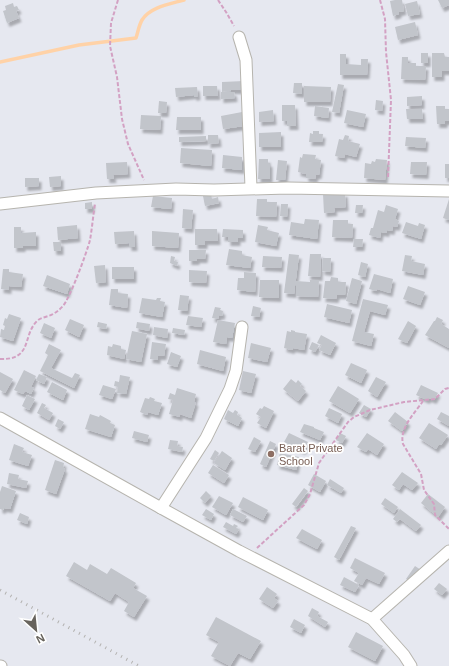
<svg xmlns="http://www.w3.org/2000/svg" width="449" height="666" font-family="Arial,sans-serif">
  <defs>
    <filter id="shadow"><feDropShadow dx="2.5" dy="4" stdDeviation="1" flood-color="#0004"/></filter>
  </defs>
  <rect width="100%" height="100%" fill="#e6e8f0"/>
  <g fill="none" stroke-linecap="round" stroke-linejoin="round">
    <!-- stream -->
    <path stroke="#ffd2a7" stroke-width="3.5" d="M 0,62 L 79,45 L 136,38 C 138,32 139,25 142,20 C 150,7 170,4 184,0"/>
  </g>
  <!-- building -->
  <g fill="#c2c5cb" filter="url(#shadow)">
    <polygon points="395,0 402,0 404,11 399,12 399,14 393,16 390,1"/>
    <polygon points="438,0 449,0 449,5 442,8"/>
    <polygon points="417,1 420,14 408,16 405,4"/>
    <polygon points="13,3 14,7 17,6 19,10 16,11 19,18 7,23 3,11 6,10 5,6"/>
    <polygon points="415,22 418,35 398,40 395,27"/>
    <rect x="421" y="53" width="7" height="10"/>
    <polygon points="432,53 444,53 445,57 449,57 449,71 442,71 442,77 432,77"/>
    <polygon points="340,54 346,54 346,64 361,65 361,59 368,59 367,75 340,75"/>
    <polygon points="402,57 408,57 408,63 416,63 416,66 426,66 425,80 401,79"/>
    <polygon points="244,81 244,90 231,90 231,91 222,92 222,82"/>
    <polygon points="294,83 302,83 302,94 293,93"/>
    <polygon points="338,84 344,85 339,113 332,112"/>
    <polygon points="203,86 217,86 218,96 203,96"/>
    <polygon points="304,86 331,87 330,102 304,102"/>
    <polygon points="197,87 198,96 194,97 194,95 176,97 175,88"/>
    <polygon points="221,92 234,92 235,98 221,99"/>
    <polygon points="422,96 422,105 407,106 407,97"/>
    <polygon points="376,100 383,101 382,111 375,110"/>
    <polygon points="159,101 167,102 166,113 158,113"/>
    <polygon points="282,105 295,105 296,126 287,126 287,121 282,121"/>
    <polygon points="315,106 329,108 328,118 314,116"/>
    <polygon points="436,106 445,106 445,109 449,109 449,121 445,121 445,124 437,124"/>
    <polygon points="406,109 422,109 423,119 407,119"/>
    <polygon points="273,110 274,121 259,122 259,112"/>
    <polygon points="347,110 366,114 363,127 344,123"/>
    <polygon points="242,112 244,126 223,129 221,116"/>
    <polygon points="141,115 161,116 160,130 140,129"/>
    <polygon points="177,117 201,117 201,130 176,130"/>
    <polygon points="313,131 319,131 319,134 323,134 322,142 309,142 310,133 313,134"/>
    <polygon points="281,132 281,147 259,147 259,133"/>
    <polygon points="208,135 218,135 219,143 208,144"/>
    <polygon points="345,135 349,136 348,141 360,144 356,157 345,154 344,158 335,156 339,139 343,140"/>
    <polygon points="206,136 206,141 179,142 179,137"/>
    <polygon points="406,137 426,138 425,148 405,146"/>
    <polygon points="181,148 212,150 211,166 180,163"/>
    <polygon points="303,154 316,155 315,159 321,160 319,175 316,175 315,179 306,178 306,174 298,172 300,157 302,158"/>
    <polygon points="223,155 242,157 242,170 222,168"/>
    <polygon points="259,159 268,159 268,163 270,163 270,179 258,179"/>
    <polygon points="376,159 387,160 385,180 364,178 365,163 371,164 372,161 375,162"/>
    <polygon points="278,160 287,161 285,180 276,180"/>
    <polygon points="127,162 128,174 113,175 114,179 107,179 106,163"/>
    <polygon points="411,162 427,162 426,175 410,174"/>
    <rect x="445" y="164" width="4" height="14"/>
    <polygon points="61,176 61,186 50,187 49,177"/>
    <polygon points="25,178 39,178 39,186 25,187"/>
    <polygon points="345,193 346,207 334,208 335,212 324,213 323,194"/>
    <polygon points="211,194 212,199 218,197 219,203 205,206 203,196"/>
    <polygon points="153,196 172,198 171,209 151,207"/>
    <polygon points="257,199 267,199 267,202 277,202 276,217 256,216"/>
    <polygon points="449,199 449,220 443,218"/>
    <polygon points="92,202 92,209 85,209 85,203"/>
    <polygon points="281,204 288,204 287,217 280,216"/>
    <polygon points="356,205 363,205 362,213 355,213"/>
    <polygon points="386,205 398,209 395,219 399,221 397,227 393,226 392,231 387,230 387,233 381,232 380,238 369,235 371,228 373,228 378,210 384,212"/>
    <polygon points="183,209 193,210 191,229 182,228"/>
    <polygon points="305,219 319,220 317,239 289,235 291,222 304,224"/>
    <polygon points="333,220 348,220 348,224 353,224 352,238 332,237"/>
    <polygon points="406,222 418,226 419,223 425,225 421,239 402,233"/>
    <polygon points="77,225 78,238 58,240 57,227"/>
    <polygon points="258,225 268,227 267,230 279,233 276,246 255,242"/>
    <polygon points="14,227 21,227 21,233 36,232 36,246 23,246 23,248 14,248"/>
    <polygon points="195,229 217,229 218,241 205,241 205,245 195,245"/>
    <polygon points="223,229 243,230 243,238 238,238 238,242 228,242 228,237 222,237"/>
    <polygon points="134,231 135,247 129,247 129,243 115,244 114,232"/>
    <polygon points="152,231 179,233 178,248 152,246"/>
    <polygon points="354,239 363,239 362,247 353,247"/>
    <polygon points="53,242 61,242 61,251 54,251"/>
    <polygon points="229,249 242,251 242,255 252,257 250,268 226,265"/>
    <polygon points="189,250 206,250 205,259 197,259 197,261 189,261"/>
    <polygon points="289,254 299,255 294,294 284,293"/>
    <polygon points="310,254 321,254 320,277 308,276"/>
    <polygon points="405,255 412,256 411,261 425,264 423,275 402,271"/>
    <polygon points="171,256 175,257 174,261 178,262 177,266 170,263"/>
    <polygon points="263,256 282,257 281,268 262,267"/>
    <polygon points="323,258 331,258 330,272 322,271"/>
    <polygon points="361,262 368,264 365,277 358,275"/>
    <polygon points="105,265 106,282 96,283 94,266"/>
    <rect x="112" y="267" width="22" height="12"/>
    <polygon points="3,269 9,269 9,272 23,274 21,287 9,286 9,290 1,289"/>
    <polygon points="189,270 207,271 206,283 189,282"/>
    <polygon points="244,272 256,273 255,292 237,290 238,278 244,278"/>
    <polygon points="374,274 393,279 390,293 377,289 376,291 369,289"/>
    <polygon points="47,275 70,284 67,294 43,286"/>
    <polygon points="331,277 338,278 338,282 346,282 345,295 337,295 336,299 323,298 325,281 330,281"/>
    <polygon points="352,278 362,281 356,304 346,301"/>
    <polygon points="260,280 279,280 279,298 259,297"/>
    <polygon points="310,280 319,280 318,297 296,296 296,281 310,282"/>
    <polygon points="408,286 425,292 420,305 403,299"/>
    <polygon points="111,289 118,289 118,293 128,294 127,308 109,305"/>
    <polygon points="180,295 189,296 187,311 178,310"/>
    <polygon points="142,298 156,300 157,298 161,298 160,301 165,302 162,317 139,313"/>
    <polygon points="363,299 388,305 385,315 370,311 364,332 374,334 371,346 352,341"/>
    <polygon points="327,304 352,310 349,323 324,317"/>
    <polygon points="253,306 261,308 259,317 251,316"/>
    <polygon points="215,307 221,308 220,310 223,311 222,316 219,315 218,319 212,318"/>
    <polygon points="9,314 21,318 13,341 0,337 1,329 4,330 5,326 3,325 5,318 7,319"/>
    <polygon points="188,316 203,318 201,327 186,325"/>
    <polygon points="437,317 443,320 441,324 449,329 449,348 425,335 434,321 435,321"/>
    <polygon points="70,319 84,325 79,337 65,330"/>
    <polygon points="218,320 235,323 232,338 227,337 226,344 213,342"/>
    <polygon points="408,321 416,326 407,343 398,339"/>
    <polygon points="98,322 107,324 106,329 97,327"/>
    <polygon points="137,322 150,324 149,331 136,328"/>
    <polygon points="44,323 55,328 51,338 40,333"/>
    <polygon points="154,327 168,329 167,338 153,335"/>
    <polygon points="173,328 185,330 184,335 172,333"/>
    <polygon points="291,330 295,331 295,332 307,334 304,350 293,348 292,350 284,348 287,331 291,332"/>
    <polygon points="132,331 147,334 141,362 126,359"/>
    <polygon points="321,335 336,343 330,355 319,350 322,345 317,343"/>
    <polygon points="152,342 166,344 164,356 158,356 158,360 150,359"/>
    <polygon points="312,342 319,345 315,352 309,349"/>
    <polygon points="251,343 271,348 267,362 248,358"/>
    <polygon points="49,344 61,350 51,368 72,378 75,373 80,375 74,388 40,371 48,355 45,353"/>
    <polygon points="113,344 121,346 121,349 126,350 124,359 107,355 108,346 112,347"/>
    <polygon points="200,350 226,357 223,371 197,364"/>
    <polygon points="171,352 181,356 177,367 167,364"/>
    <polygon points="351,363 367,370 361,383 345,375"/>
    <polygon points="24,370 36,376 31,387 34,388 31,394 25,391 23,394 14,390"/>
    <polygon points="243,371 256,374 251,393 239,390"/>
    <polygon points="0,372 13,379 5,393 0,390"/>
    <polygon points="39,374 47,377 44,384 36,380"/>
    <polygon points="120,375 130,377 126,394 117,393 118,387 114,386 115,381 119,382"/>
    <polygon points="376,377 386,382 377,397 368,391"/>
    <polygon points="291,379 296,383 298,380 302,384 300,386 306,391 298,401 283,389"/>
    <polygon points="52,382 67,390 63,400 47,392"/>
    <polygon points="103,385 116,389 112,399 99,395"/>
    <polygon points="421,385 438,393 434,400 429,398 427,400 416,395"/>
    <polygon points="338,386 359,399 350,413 329,401"/>
    <polygon points="177,388 196,394 194,402 196,402 191,418 180,414 180,417 169,414 173,400 168,399 170,393 175,395"/>
    <polygon points="27,395 35,399 29,410 22,406"/>
    <polygon points="150,397 155,399 154,401 162,403 158,415 148,412 147,415 140,412 145,398 149,399"/>
    <polygon points="42,403 46,405 44,408 53,413 49,420 37,413"/>
    <polygon points="364,405 371,409 366,417 359,413"/>
    <polygon points="264,406 274,411 266,428 257,423 261,417 256,414 260,408 262,409"/>
    <polygon points="329,408 342,414 338,423 325,416"/>
    <polygon points="228,410 233,413 235,410 238,412 237,415 242,418 238,426 224,419"/>
    <polygon points="395,412 408,422 402,431 388,421"/>
    <polygon points="441,412 449,416 449,426 437,419"/>
    <polygon points="90,414 99,417 100,415 111,421 110,423 115,425 111,437 85,429"/>
    <polygon points="58,419 64,422 60,429 55,426"/>
    <polygon points="429,423 448,435 441,445 439,444 436,449 419,438"/>
    <polygon points="304,424 314,427 314,428 324,432 320,440 300,432"/>
    <polygon points="134,431 149,435 147,442 132,438"/>
    <polygon points="289,433 308,442 303,451 284,442"/>
    <polygon points="340,433 346,436 342,443 336,440"/>
    <polygon points="367,433 384,444 377,455 368,449 366,452 357,447"/>
    <polygon points="254,437 261,441 255,452 248,449"/>
    <polygon points="170,440 178,441 177,446 183,447 182,452 168,449"/>
    <polygon points="270,441 276,444 266,467 260,464"/>
    <polygon points="14,444 24,448 22,452 32,455 28,466 9,460"/>
    <polygon points="215,450 219,453 214,461 210,459"/>
    <polygon points="222,451 232,458 225,470 214,463"/>
    <polygon points="280,453 299,457 296,470 277,465"/>
    <polygon points="55,460 64,463 63,468 65,469 56,494 45,490"/>
    <polygon points="213,465 229,475 224,483 208,473"/>
    <polygon points="402,472 418,483 412,490 403,484 399,490 392,485"/>
    <polygon points="9,473 19,475 18,479 28,481 26,488 7,484"/>
    <polygon points="314,474 326,481 320,492 308,485"/>
    <polygon points="330,479 344,488 341,493 327,485"/>
    <polygon points="2,486 16,491 10,509 4,508 3,510 0,509 0,492"/>
    <polygon points="304,488 308,491 296,507 292,504"/>
    <polygon points="206,491 211,496 205,503 200,498"/>
    <polygon points="428,494 445,507 438,517 421,503"/>
    <polygon points="219,496 233,503 226,515 212,507"/>
    <polygon points="243,497 268,510 263,520 238,507"/>
    <polygon points="385,498 398,507 394,513 381,504"/>
    <polygon points="206,509 214,514 211,520 202,515"/>
    <polygon points="233,509 247,516 243,522 230,515"/>
    <polygon points="400,509 421,525 416,531 400,519 397,522 393,519"/>
    <polygon points="20,513 29,517 27,524 17,520"/>
    <polygon points="226,522 233,526 234,524 238,526 236,528 239,529 236,534 223,527"/>
    <polygon points="351,526 356,528 339,560 334,557"/>
    <polygon points="302,529 322,540 317,549 296,538"/>
    <polygon points="355,558 385,573 379,584 366,578 362,585 354,581 359,573 350,568"/>
    <polygon points="74,562 87,570 90,564 107,574 111,568 136,583 133,588 147,596 134,617 124,611 129,602 115,593 110,601 66,576"/>
    <polygon points="415,566 421,570 413,583 406,579"/>
    <polygon points="344,577 359,585 355,592 340,585"/>
    <polygon points="439,583 447,589 442,595 434,589"/>
    <polygon points="267,587 277,594 274,598 278,601 273,608 259,599"/>
    <polygon points="312,608 319,612 317,616 328,622 325,627 308,616"/>
    <polygon points="216,617 261,641 250,659 238,653 230,666 211,656 219,642 206,635"/>
    <polygon points="294,619 305,625 301,633 290,627"/>
    <polygon points="356,632 383,646 375,661 348,647"/>
  </g>
  <g fill="none" stroke-linecap="round" stroke-linejoin="round">
    <defs>
      <g id="minor">
        <polyline points="239,37 246,60 251,188"/>
        <polyline points="0,204 96,193 176,189 214,190 288,188 449,191"/>
        <polyline points="0,418 161,508 239,551 372,619 404,655 411,666"/>
        <polyline points="161,508 206,438 230,389 236,371 242,327"/>
        <polyline points="372,619 449,551"/>
        <polyline points="0,666 1,666"/>
      </g>
    </defs>
    <!-- minor casing -->
    <use href="#minor" stroke="#b6b4ae" stroke-width="13"/>
    <!-- path -->
    <g stroke="#d3a1c3" stroke-width="2" stroke-dasharray="4 2" stroke-linecap="butt">
      <polyline points="118,0 111,23 110,46 117,77 122,119 128,144 144,180"/>
      <polyline points="218,0 226,12 234,26"/>
      <polyline points="380,0 385,19 386,52 391,100 388,178"/>
      <path d="M 0,359 C 33,360 22,336 37,321 C 41,317 48,317 53,314 C 57,312 60,309 63,306 C 70,298 87,252 90,240 C 92,229 93,216 95,204"/>
      <path d="M 423,401 C 415,413 399,428 403,444 L 421,474 L 424,490 L 434,504 L 435,515 L 449,529"/>
      <polyline points="257,548 304,505 310,494 319,463 348,422 354,417 370,410 404,402 435,399 445,389 449,388"/>
    </g>
    <!-- minor -->
    <use href="#minor" stroke="#fff" stroke-width="11"/>
    <!-- rail -->
    <polyline stroke="#b3b2b0" stroke-width="3" stroke-dasharray="1 5" stroke-linecap="butt" points="0,590 139,666"/>
  </g>
  <!-- markers -->
  <circle fill="#8d6e63" stroke="#fff" stroke-width="1.5" cx="271" cy="454" r="4"/>
  <g text-anchor="middle" stroke-width="3.5" stroke-linejoin="round" paint-order="stroke">
    <!-- education labels -->
    <g font-size="11" fill="#785e54" stroke="#fff" text-anchor="start">
      <text x="279" y="452">Barat Private<tspan x="279" dy="13">School</tspan></text>
    </g>
  </g>
  <!-- north arrow -->
  <g transform="translate(36 630) rotate(153)" stroke="#ffffff" stroke-width="3" paint-order="stroke">
  <path d="M0-3L7 15L0 10L-7 15Z" fill="#67635d"/>
  <text y="-6" font-size="11" font-weight="bold" text-anchor="middle" fill="#67635d">N</text>
  </g>
</svg>
